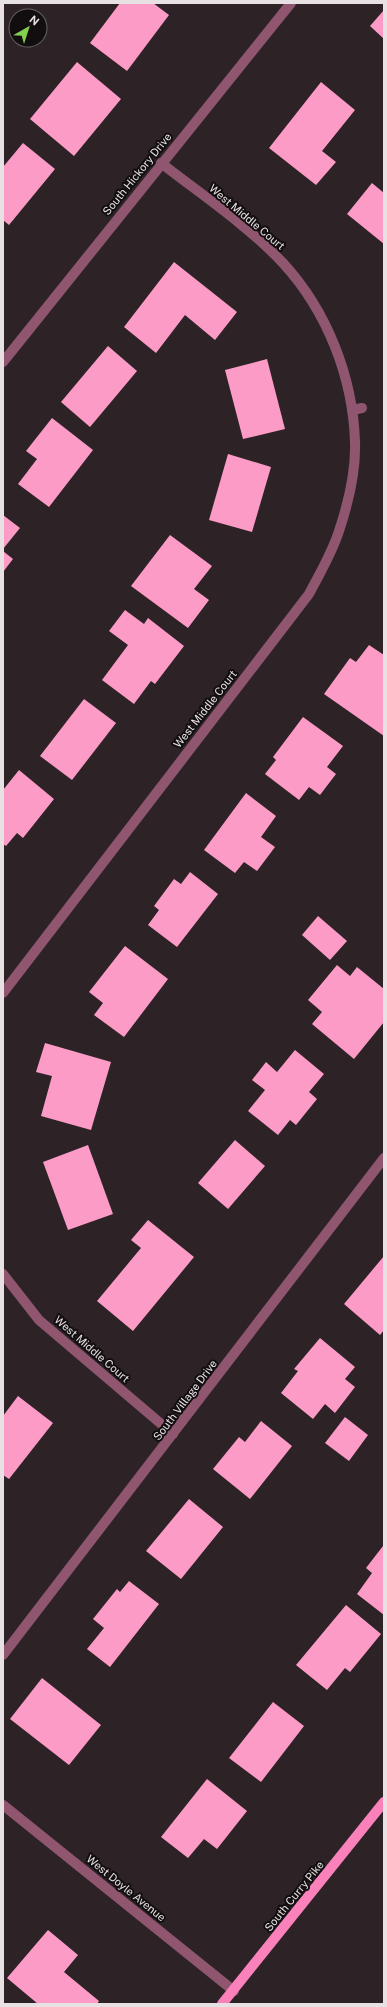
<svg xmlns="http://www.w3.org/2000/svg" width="387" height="2007" font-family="'Public Sans',sans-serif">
  <rect width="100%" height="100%" fill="#2d2327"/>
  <!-- building -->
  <g fill="#fd9bc7">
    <polygon points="120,3 153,3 169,15 127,71 90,43"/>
    <polygon points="384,10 384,39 370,26"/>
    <polygon points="77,62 121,99 74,156 30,119"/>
    <polygon points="321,82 355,110 322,151 336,162 316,185 269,148"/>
    <polygon points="23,143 55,169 9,225 3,220 3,167"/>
    <polygon points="372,183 384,193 384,244 347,214"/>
    <polygon points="174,262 237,312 215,340 185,315 156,353 124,327"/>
    <polygon points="108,346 137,371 90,427 61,402"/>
    <polygon points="267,359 285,429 243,439 225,370"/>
    <polygon points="52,418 93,450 49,507 18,484 37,459 26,451"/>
    <polygon points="228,454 271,467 252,532 209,520"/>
    <polygon points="3,515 20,528 3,549"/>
    <polygon points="170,535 212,566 194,589 209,600 188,628 131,586"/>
    <polygon points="3,551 13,559 3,572"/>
    <polygon points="125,610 144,624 148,618 184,646 155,684 151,681 134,704 102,680 128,645 109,631"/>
    <polygon points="369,645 384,655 384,736 324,694 350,658 356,662"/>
    <polygon points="84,699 116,723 72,780 40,756"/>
    <polygon points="303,717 343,746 327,767 336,774 320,795 309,787 299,800 265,774 276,760 273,757"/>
    <polygon points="19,770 54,799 23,838 17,833 6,846 3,844 3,790"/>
    <polygon points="246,793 276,816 261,837 275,847 257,871 244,862 235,873 204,850"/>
    <polygon points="190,872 218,894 177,947 148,925 159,910 154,906 174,879 181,884"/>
    <polygon points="318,916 347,941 330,960 302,935"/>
    <polygon points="125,946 168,979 124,1037 94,1015 103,1003 89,992"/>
    <polygon points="337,965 350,976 357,967 384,989 384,1022 354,1059 312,1024 322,1012 308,1000"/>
    <polygon points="45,1043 111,1062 91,1130 41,1116 52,1076 36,1072"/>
    <polygon points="295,1050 324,1074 309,1092 317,1099 296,1125 290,1120 278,1135 248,1111 265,1090 252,1080 266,1062 277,1072"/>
    <polygon points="235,1140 265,1166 228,1209 198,1183"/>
    <polygon points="88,1145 113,1214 68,1230 43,1162"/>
    <polygon points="148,1220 194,1257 133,1331 97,1301 141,1248 131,1240"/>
    <polygon points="384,1256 384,1330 380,1335 344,1304"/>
    <polygon points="320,1338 355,1367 345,1379 355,1387 335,1413 325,1404 313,1419 281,1393 298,1371 294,1369"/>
    <polygon points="18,1396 53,1423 9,1479 3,1475 3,1416"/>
    <polygon points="345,1417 368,1435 349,1461 325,1443"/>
    <polygon points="261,1421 292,1446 250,1499 213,1469 239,1437 245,1442"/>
    <polygon points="189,1499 223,1527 181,1579 146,1551"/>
    <polygon points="383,1546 384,1547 384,1615 357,1594 372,1573 366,1568"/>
    <polygon points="129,1581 159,1604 110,1667 87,1649 104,1628 93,1619 117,1589 120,1592"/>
    <polygon points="346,1605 381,1634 350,1672 345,1668 327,1690 296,1665"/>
    <polygon points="42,1678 101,1725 69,1765 10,1719"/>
    <polygon points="273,1702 304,1726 261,1782 229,1758"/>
    <polygon points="207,1779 247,1811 217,1849 204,1839 188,1858 161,1837"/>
    <polygon points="48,1930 78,1955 64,1972 99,2001 97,2004 38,2004 7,1978"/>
  </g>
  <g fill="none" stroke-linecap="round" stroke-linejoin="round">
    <!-- minor -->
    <g stroke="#905670" stroke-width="10">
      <polyline points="3,362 291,3"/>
      <polyline points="352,410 362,408"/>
      <path d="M 3,993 L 309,594 C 320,573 332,553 339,531 C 348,504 356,471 355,442 C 353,377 327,311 283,263 C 247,225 202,195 161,163"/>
      <polyline points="3,1274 39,1320 173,1434"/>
      <polyline points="3,1655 384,1158"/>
      <polyline points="3,1805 234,1991"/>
    </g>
    <!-- major -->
    <polyline stroke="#fa81ba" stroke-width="10" points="222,2004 384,1802"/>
  </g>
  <g text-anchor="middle" stroke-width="4" stroke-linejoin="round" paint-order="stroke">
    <!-- street labels -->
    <g font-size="11" fill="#e7e1e3" stroke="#120e10">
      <text transform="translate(137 174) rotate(-51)" y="4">South Hickory Drive</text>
      <text transform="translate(247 217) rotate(40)" y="4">West Middle Court</text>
      <text transform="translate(205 709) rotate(-52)" y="4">West Middle Court</text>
      <text transform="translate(92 1349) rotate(41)" y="4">West Middle Court</text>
      <text transform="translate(185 1400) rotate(-53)" y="4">South Village Drive</text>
      <text transform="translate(126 1888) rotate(39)" y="4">West Doyle Avenue</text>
      <text transform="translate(294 1896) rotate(-51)" y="4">South Curry Pike</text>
    </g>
  </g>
  <!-- border -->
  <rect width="387" height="2007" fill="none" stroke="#e7e1e3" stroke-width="8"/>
  <!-- north arrow -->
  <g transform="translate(28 28) rotate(39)"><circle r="19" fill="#120e10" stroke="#676264"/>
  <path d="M0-3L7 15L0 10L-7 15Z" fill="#82d04f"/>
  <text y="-6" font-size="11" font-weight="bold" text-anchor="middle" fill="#e7e1e3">N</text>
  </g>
</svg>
